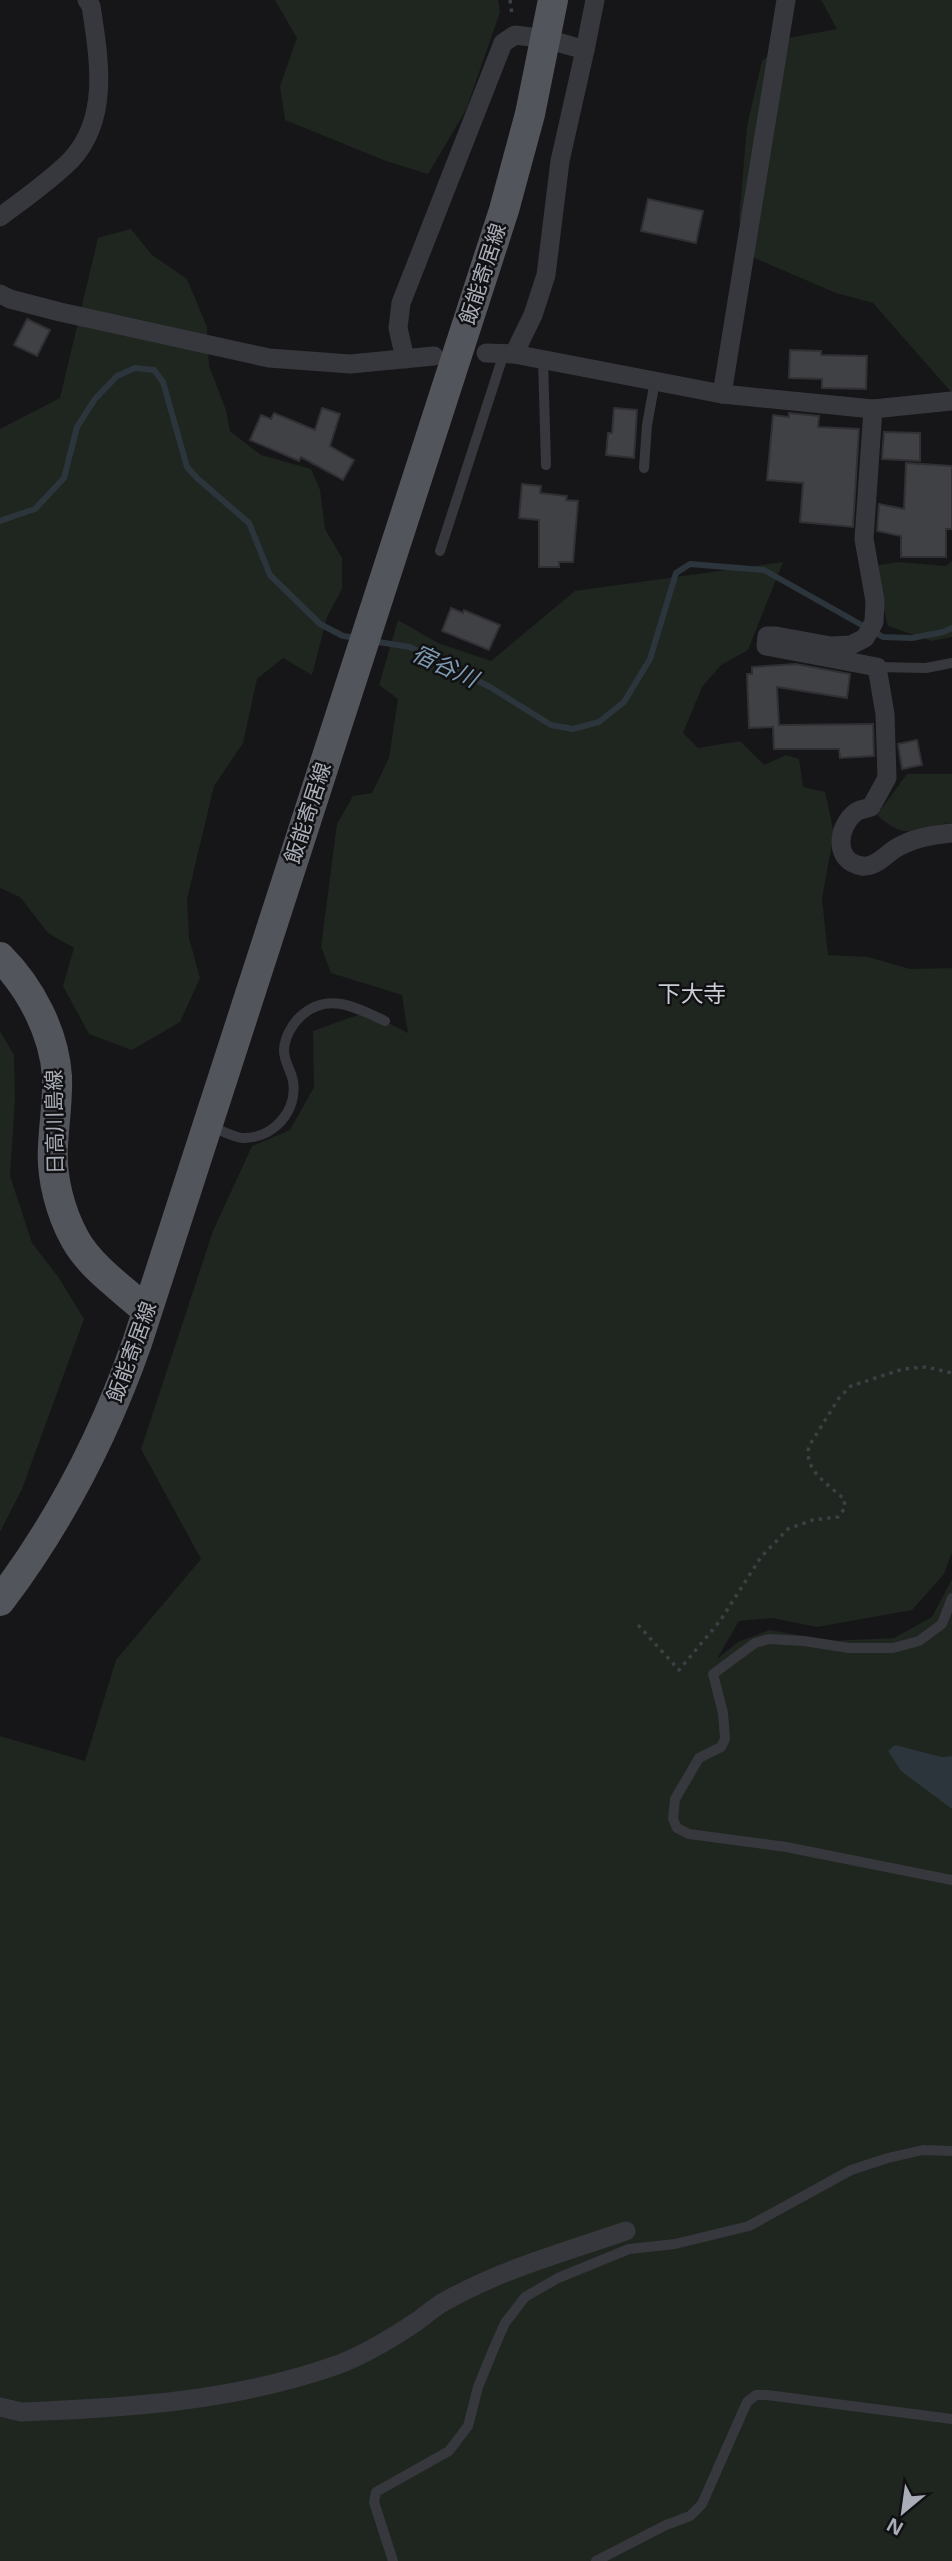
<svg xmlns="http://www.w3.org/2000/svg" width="952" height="2561" font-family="'Noto Sans','Noto Sans JP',sans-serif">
  <rect width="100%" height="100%" fill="#161618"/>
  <!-- green -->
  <g fill="#1e261f">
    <polygon points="275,0 498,0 500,12 466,110 428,174 386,161 285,120 280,86 297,38"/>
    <polygon points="821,0 952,0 952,393 873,303 836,293 752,257 739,221 747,126 762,61 788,38 837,29"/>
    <polygon points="131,229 152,255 187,279 207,327 209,366 226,410 230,431 261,455 311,469 320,490 325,529 342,558 342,589 327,617 312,675 283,658 257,679 243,743 214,786 187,899 189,938 200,978 180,1022 132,1050 89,1034 63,986 74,948 48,933 20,897 0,888 0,429 60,398 98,238"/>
    <polygon points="952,561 952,637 931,641 888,626 873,566 898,562 946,566"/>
    <polygon points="783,562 748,650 721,665 702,687 683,733 698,748 740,741 764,765 786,755 799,759 803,787 825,792 834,833 822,898 828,955 868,957 910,969 952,968 952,1552 944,1574 912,1610 817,1627 772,1618 739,1621 717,1659 738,1642 770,1630 829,1641 894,1638 932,1617 952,1579 952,2561 0,2561 0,1736 85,1761 116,1660 201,1559 141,1449 213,1231 252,1146 290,1130 314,1087 313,1031 366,1012 408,1033 402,995 331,973 321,947 337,824 353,796 372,793 389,758 398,699 379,685 398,620 438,643 491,661 575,591"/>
    <path d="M 907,774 L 952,774 L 952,823 C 916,826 909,844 877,815 Z"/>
    <polygon points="0,1031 14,1055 15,1100 10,1176 32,1243 59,1278 84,1319 22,1489 0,1532"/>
  </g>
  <!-- water -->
  <polygon fill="#2c353c" points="895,1745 942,1757 952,1756 952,1809 901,1771 888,1751"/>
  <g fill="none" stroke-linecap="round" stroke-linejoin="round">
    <!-- stream -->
    <g stroke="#2c353c" stroke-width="6">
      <polyline points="0,521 35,509 64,478 77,427 95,399 117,376 135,368 154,370 163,382 187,467 198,479 249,523 270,575 320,624 343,636 358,638"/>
      <polyline points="372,641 410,647 490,687 551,725 573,729 599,722 624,702 650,659 676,573 690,564 764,570 883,637 912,638 943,632 952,628"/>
    </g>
  </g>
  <!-- building -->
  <g fill="#404145" stroke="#303034" stroke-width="2">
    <polygon points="648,199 703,211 696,243 641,231"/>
    <polygon points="27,319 50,330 37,356 14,345"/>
    <polygon points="790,350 821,351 821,355 867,356 866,389 822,388 822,379 789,378"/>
    <polygon points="322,408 340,414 330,446 354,460 343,480 301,457 299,461 250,440 261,415 271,419 274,413 315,430"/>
    <polygon points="614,408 637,410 634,458 606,455 608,433 612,433"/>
    <polygon points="789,413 819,416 818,427 859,429 853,527 800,522 803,483 767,480 773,415 789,417"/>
    <polygon points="884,432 920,433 920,461 882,459"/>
    <polygon points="906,463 952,466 952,529 946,529 946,557 901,557 901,536 877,531 879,504 904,509"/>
    <polygon points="522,484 541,486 540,493 567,496 566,500 578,501 573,562 559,562 559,567 539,567 539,520 519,518"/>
    <polygon points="451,608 463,613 464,610 500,625 489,650 442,631"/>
    <polygon points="796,664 850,674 847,698 777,687 779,725 873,724 874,756 840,758 839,749 774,749 773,727 749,728 747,674 752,674 752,667"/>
    <polygon points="917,740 922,765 902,769 898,744"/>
  </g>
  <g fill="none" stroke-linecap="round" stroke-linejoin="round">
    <!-- path -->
    <g stroke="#3d3f44" stroke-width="3.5" stroke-dasharray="3.5 5" stroke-linecap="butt">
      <polyline points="510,0 512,15"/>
      <path d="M 638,1625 L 679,1670 L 720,1621 L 761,1557 L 788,1529 L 813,1520 L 838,1517 L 845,1508 L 844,1499 C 828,1484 803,1470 809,1446 L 839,1398 L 851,1386 L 903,1369 L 926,1367 L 952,1373"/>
    </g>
    <!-- service -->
    <g stroke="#37383d" stroke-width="10">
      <polyline points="543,359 546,465"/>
      <polyline points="644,468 647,425 655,381"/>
      <polyline points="440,551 504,353"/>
      <polyline points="877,667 926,668 952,663"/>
      <path d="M 211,1127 C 221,1130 233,1137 242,1138 C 273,1139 298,1111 293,1081 C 291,1070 283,1060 284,1049 C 285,1037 292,1024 301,1016 C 328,991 357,1008 385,1021"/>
      <polyline points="952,1598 942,1624 919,1641 893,1648 849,1648 804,1641 769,1639 755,1643 713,1674 723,1713 725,1739 721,1747 699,1758 675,1799 673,1819 677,1828 689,1834 786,1847 952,1880"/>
      <polyline points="393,2561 374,2502 376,2492 449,2451 468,2426 478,2387 494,2348 505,2323 525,2297 558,2278 629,2249 675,2244 749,2226 851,2170 888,2158 923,2150 952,2151"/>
      <polyline points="596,2561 666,2525 690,2516 702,2504 747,2402 756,2395 767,2395 952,2419"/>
    </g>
    <!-- minor -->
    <g stroke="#37383d" stroke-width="19">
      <polyline points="585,50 595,0"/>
      <path d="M 0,217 C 24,199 50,181 71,160 C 110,118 99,58 91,6 L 87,0"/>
      <polyline points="0,294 10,299 60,312 269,358 350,364 434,356"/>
      <polyline points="486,353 514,354 722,394 873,409 952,401"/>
      <polyline points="405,359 398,328 401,303 503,43 515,35 547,39 585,50 560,161 546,275 533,315 514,354"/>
      <polyline points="722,394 786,0"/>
      <path d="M 873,409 L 864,539 L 875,601 L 874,622 L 865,638 L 851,645 L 831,646 L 776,636 L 767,636 L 766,646 L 877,667 L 885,714 L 887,778 L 871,807 C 866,809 860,809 856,812 C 837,826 833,862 862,866 C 877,868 888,851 900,846 C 917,837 934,835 952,833"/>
      <path d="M 0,2407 L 21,2412 C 128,2408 235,2401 337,2365 C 364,2355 392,2338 416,2322 C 425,2316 433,2308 442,2303 C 499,2270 564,2252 626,2231"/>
    </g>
    <!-- primary -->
    <g stroke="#53555c" stroke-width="30">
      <path d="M 0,957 C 31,988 54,1033 57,1076 C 58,1100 54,1123 53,1146 C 51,1177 60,1212 75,1239 C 91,1268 123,1289 147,1311"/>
      <path d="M 0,1601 C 60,1522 104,1436 137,1343 L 504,210 L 530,114 L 553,0"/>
    </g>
  </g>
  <g text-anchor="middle" stroke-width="5" stroke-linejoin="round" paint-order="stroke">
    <!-- street labels -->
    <g font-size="21" fill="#a8adb8" stroke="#111113">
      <text transform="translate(483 274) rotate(-72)" y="7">飯能寄居線</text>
      <text transform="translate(308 813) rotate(-72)" y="7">飯能寄居線</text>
      <text transform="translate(55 1122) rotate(-91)" y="7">日高川島線</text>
      <text transform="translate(132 1352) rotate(-70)" y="7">飯能寄居線</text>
    </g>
    <!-- water labels -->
    <g font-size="23" font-style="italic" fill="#7f9bb3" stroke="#111113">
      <text transform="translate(445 666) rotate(25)" y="8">宿谷川</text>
    </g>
    <!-- neighbourhood labels -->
    <g font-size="23" fill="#c9ccd4" stroke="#111113">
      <text x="692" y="1002">下大寺</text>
    </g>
  </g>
  <!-- north arrow -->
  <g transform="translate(903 2512) rotate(209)" stroke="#111113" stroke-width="5" paint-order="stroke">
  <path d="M0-5L12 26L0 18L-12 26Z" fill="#a8adb8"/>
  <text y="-10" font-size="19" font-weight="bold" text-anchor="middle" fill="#a8adb8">N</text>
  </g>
</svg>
